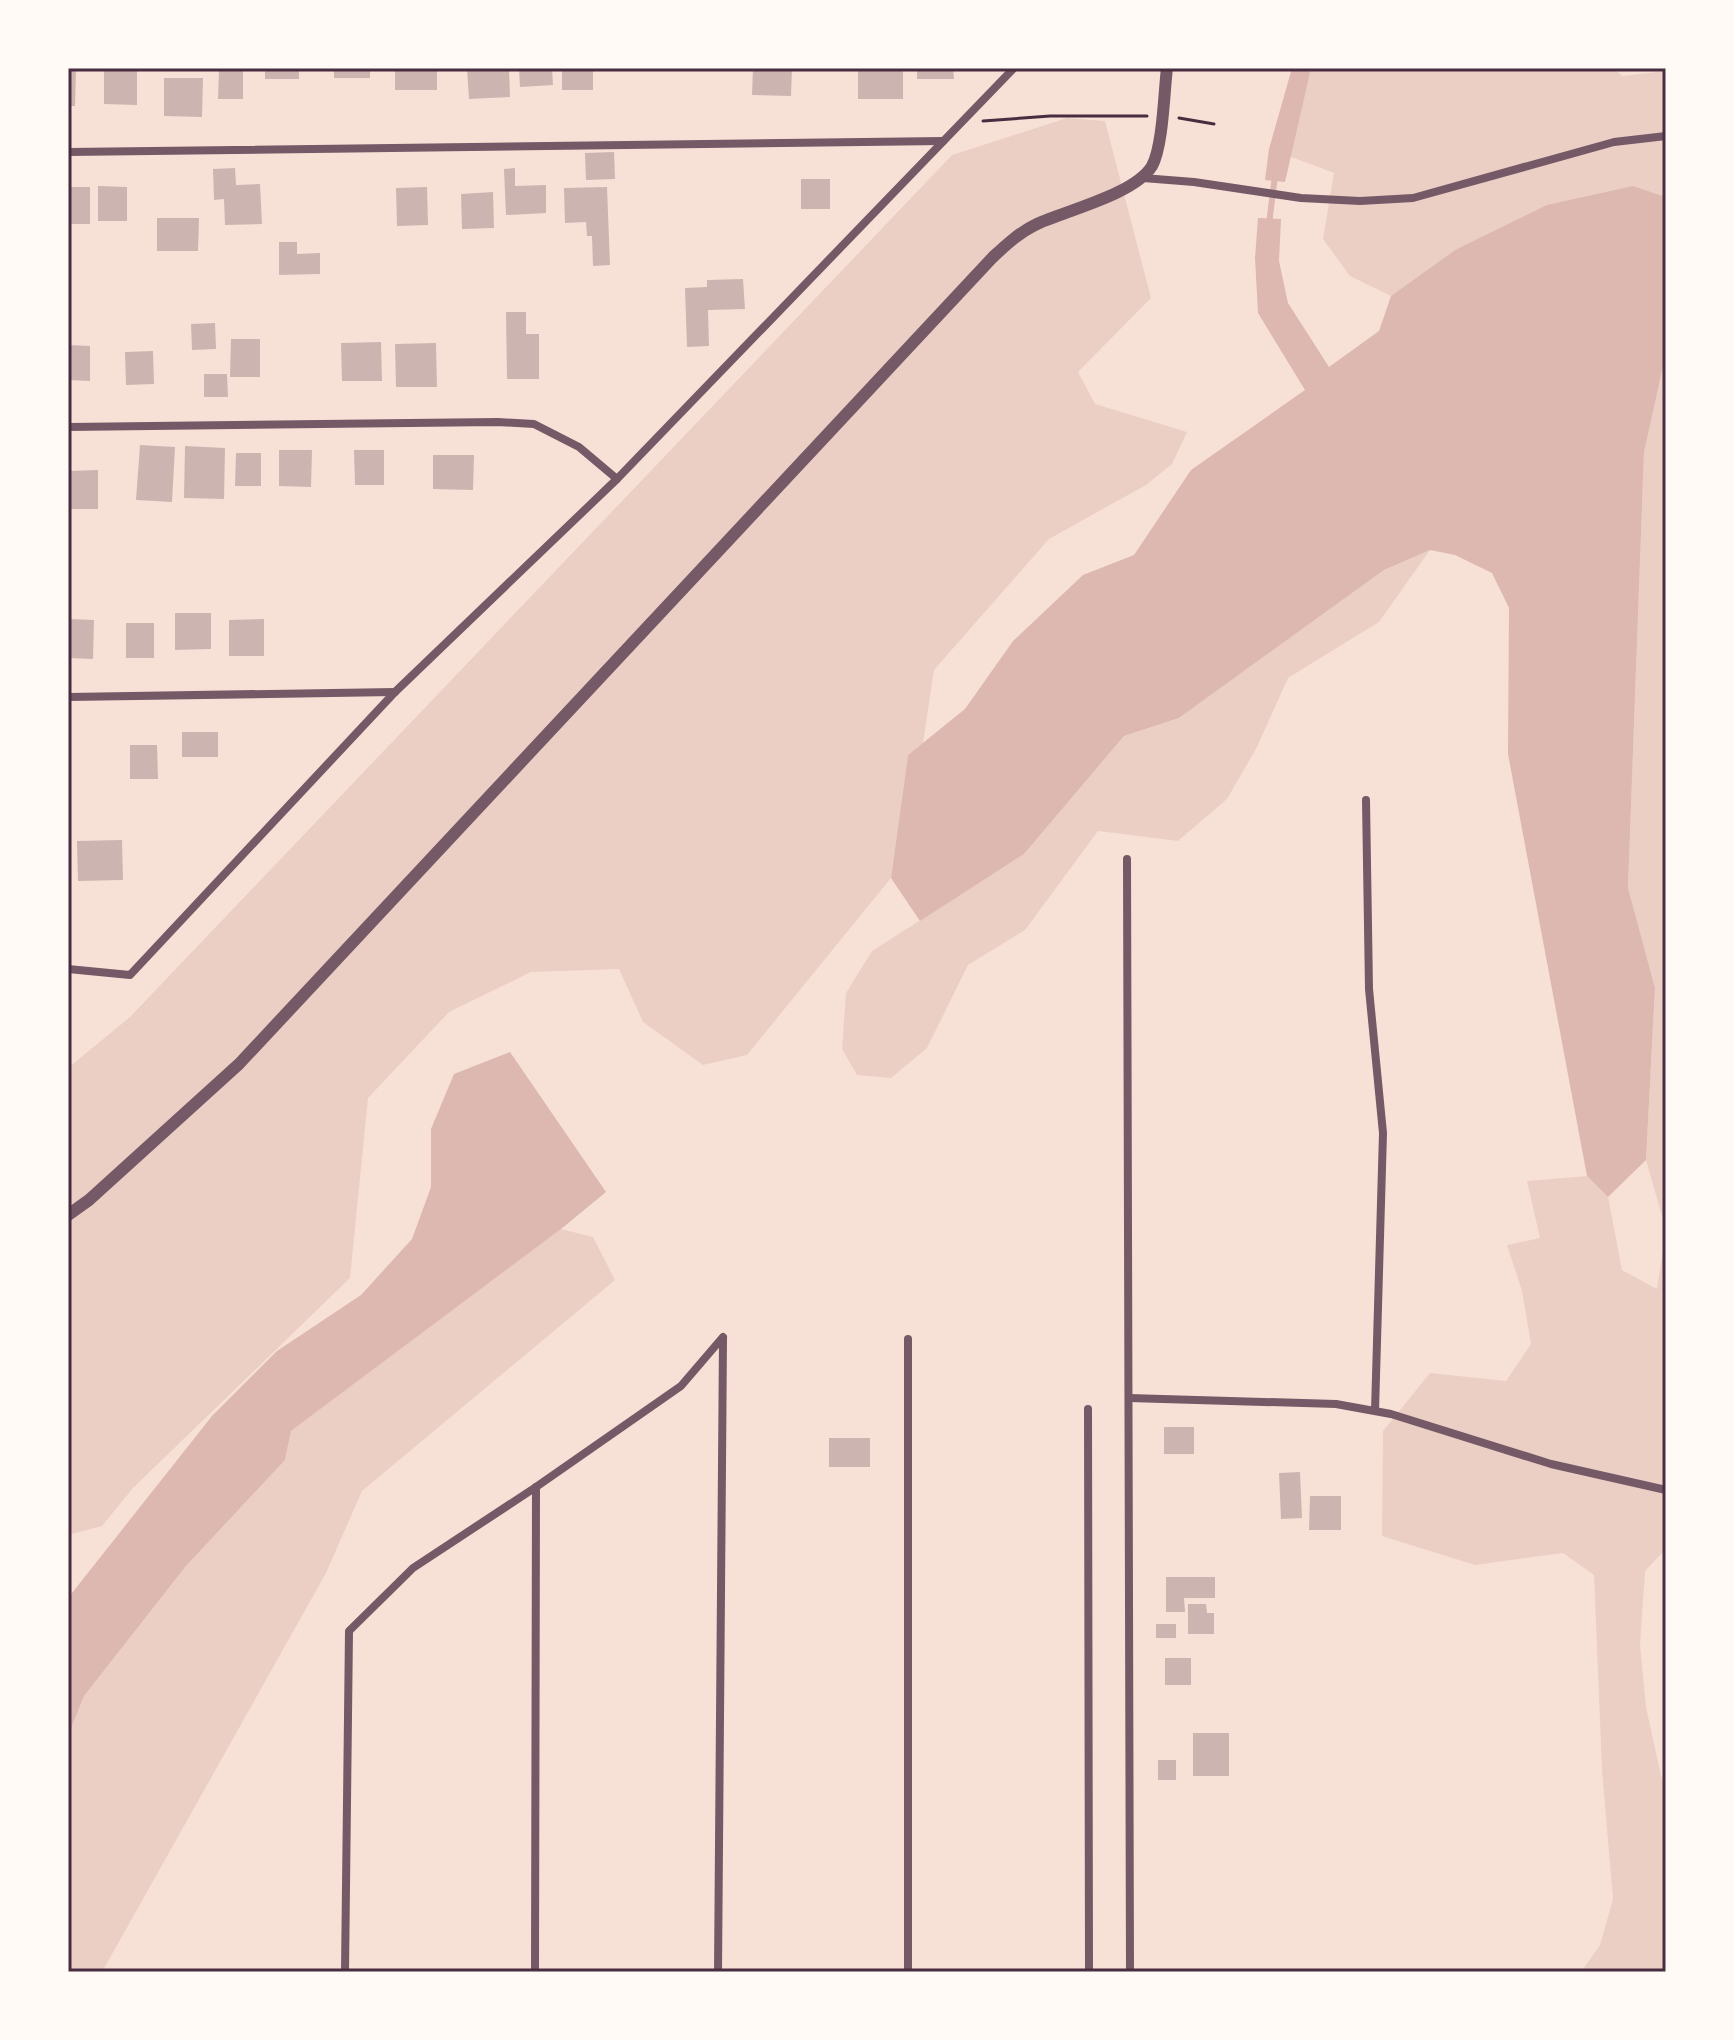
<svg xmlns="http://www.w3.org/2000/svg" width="1734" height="2040" font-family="'Noto Sans',sans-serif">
  <rect width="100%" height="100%" fill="#f7e1d7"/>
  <!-- green -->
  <g fill="#ebcfc5">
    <polygon points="1311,68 1614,68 1622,76 1666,71 1666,197 1633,186 1455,250 1391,296 1350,276 1323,239 1334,173 1289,156"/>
    <polygon points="1067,118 1105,121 1151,298 1078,372 1095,404 1187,432 1172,464 1146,485 1049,539 934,670 923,743 908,755 891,878 747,1055 703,1065 643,1022 619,969 531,972 449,1012 368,1098 350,1278 133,1488 102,1526 68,1535 68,1068 130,1017 952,155"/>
    <polygon points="1666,353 1666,1549 1645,1571 1640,1645 1646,1707 1666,1798 1666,1972 1581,1972 1600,1945 1613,1899 1602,1770 1594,1575 1563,1553 1475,1565 1382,1536 1383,1431 1430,1373 1506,1381 1531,1344 1522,1291 1507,1245 1540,1238 1527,1181 1587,1176 1608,1197 1622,1270 1657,1289 1666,1230 1646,1160 1655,988 1628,889 1644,451"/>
    <polygon points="1430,550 1379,622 1288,678 1257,747 1227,799 1178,841 1098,831 1025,930 968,965 927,1048 891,1078 857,1075 842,1049 846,993 872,951 1024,854 1124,736 1179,718 1384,570"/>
    <polygon points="561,1229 593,1237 615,1280 362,1491 326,1573 102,1972 68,1972 68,1736 84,1696 186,1566 285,1460 291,1431"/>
  </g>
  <!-- water -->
  <g fill="#dcb8b0">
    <polygon points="1292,68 1311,68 1285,182 1265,180 1269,149"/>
    <polygon points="1633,186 1666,197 1666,353 1644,452 1628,888 1655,988 1646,1160 1608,1197 1587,1176 1508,754 1509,608 1492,573 1455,555 1430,550 1384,570 1179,718 1124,736 1024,854 920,921 891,878 908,755 965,709 1013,641 1083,575 1134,555 1191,470 1305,390 1258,313 1255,258 1258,218 1281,219 1279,261 1288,303 1329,367 1379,331 1391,296 1455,250 1547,205"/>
    <polygon points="510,1052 606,1192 561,1229 291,1431 285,1460 186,1566 84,1696 68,1736 68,1598 212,1416 277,1351 361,1295 412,1239 431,1187 431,1129 454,1074"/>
  </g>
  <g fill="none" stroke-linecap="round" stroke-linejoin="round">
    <!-- stream -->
    <polyline stroke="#dcb8b0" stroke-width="6" points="1269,224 1275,176"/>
  </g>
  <!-- building -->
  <g fill="#ccb4b1">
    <polygon points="68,68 76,68 75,106 68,106"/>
    <polygon points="104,68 137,68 137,105 104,104"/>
    <polygon points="219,68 243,68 243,99 218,99"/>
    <rect x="265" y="68" width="34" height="11"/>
    <rect x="334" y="68" width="36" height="10"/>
    <rect x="395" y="68" width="42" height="22"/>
    <polygon points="467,68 509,68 510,97 469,99"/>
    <polygon points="519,68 552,68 553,85 520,87"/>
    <rect x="562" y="68" width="31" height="22"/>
    <polygon points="753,68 792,68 791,96 752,95"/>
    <rect x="858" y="68" width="45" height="31"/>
    <polygon points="917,68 953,68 954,79 917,79"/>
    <polygon points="164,78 203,78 202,117 164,116"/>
    <polygon points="614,152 615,179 586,180 585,153"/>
    <polygon points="235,168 236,185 260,184 262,224 225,225 224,199 214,200 213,169"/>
    <polygon points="515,168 515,186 546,185 546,213 506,215 504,169"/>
    <rect x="801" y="179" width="29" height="30"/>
    <polygon points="98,186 127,187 127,221 98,221"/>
    <rect x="68" y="187" width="22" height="37"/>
    <polygon points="427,187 428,225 397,226 396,188"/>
    <polygon points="607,187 610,265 593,266 592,236 587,236 586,222 565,223 564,188"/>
    <polygon points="493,192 494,228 462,229 461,194"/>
    <polygon points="157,218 199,218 198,251 157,251"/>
    <polygon points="279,242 297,242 297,254 320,253 320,274 279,275"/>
    <polygon points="743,279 745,309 708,310 709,346 687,347 685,288 707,287 707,280"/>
    <polygon points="506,312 526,312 526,334 539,334 539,379 507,379"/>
    <polygon points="215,323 216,349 192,350 191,324"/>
    <polygon points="231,339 260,339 260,377 230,377"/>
    <polygon points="381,342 382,381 342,381 341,343"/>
    <polygon points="436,343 437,387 396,387 395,344"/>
    <polygon points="68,345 90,346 90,381 68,380"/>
    <polygon points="153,351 154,384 126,385 125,352"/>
    <polygon points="204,374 227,374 228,397 204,397"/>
    <polygon points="140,445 175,447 172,502 136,500"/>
    <polygon points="185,446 225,448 224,499 184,498"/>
    <polygon points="279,450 312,450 311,487 279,486"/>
    <polygon points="354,450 384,450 384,485 355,485"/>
    <polygon points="236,453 261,453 261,486 235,486"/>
    <polygon points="433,455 474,455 473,490 433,489"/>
    <polygon points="98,470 98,509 68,509 68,471"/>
    <polygon points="175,613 211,613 211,649 175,650"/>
    <polygon points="68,619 94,620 93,659 68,658"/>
    <polygon points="264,619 264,656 229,656 229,620"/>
    <rect x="126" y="623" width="28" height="35"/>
    <rect x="182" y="732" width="36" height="25"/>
    <polygon points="130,745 157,745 158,779 130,779"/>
    <polygon points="122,840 123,880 78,881 77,841"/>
    <rect x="1164" y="1427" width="30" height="27"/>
    <rect x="829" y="1438" width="41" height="29"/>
    <polygon points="1300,1472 1302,1518 1281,1519 1279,1473"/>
    <polygon points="1310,1496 1341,1496 1341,1530 1309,1530"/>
    <polygon points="1166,1577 1215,1577 1215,1598 1184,1598 1185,1612 1166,1612"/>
    <polygon points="1188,1604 1206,1604 1207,1613 1214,1613 1214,1634 1188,1634"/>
    <rect x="1156" y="1624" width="20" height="14"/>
    <rect x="1165" y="1658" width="26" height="27"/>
    <rect x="1193" y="1733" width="36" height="43"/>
    <rect x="1158" y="1760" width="18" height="20"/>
  </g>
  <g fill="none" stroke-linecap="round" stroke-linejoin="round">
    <!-- path -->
    <g stroke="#4a2c40" stroke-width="3">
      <polyline points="1179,118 1214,124"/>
      <polyline points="983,121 1050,116 1147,116"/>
    </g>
    <!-- minor -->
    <g stroke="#755966" stroke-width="8">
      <polyline points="68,152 943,141"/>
      <polyline points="1143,178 1194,182 1301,198 1360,201 1413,198 1614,142 1666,136"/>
      <polyline points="68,427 498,422 534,424 579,447 617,479"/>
      <polyline points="68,697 395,692"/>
      <polyline points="1366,800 1369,989 1383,1133 1375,1411"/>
      <polyline points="1127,859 1130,1972"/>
      <polyline points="68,969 130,975 395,692 617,479 1014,68"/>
      <polyline points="908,1339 908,1972"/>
      <polyline points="1129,1398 1336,1404 1391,1414 1551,1464 1666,1490"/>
      <polyline points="1088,1409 1089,1972"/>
      <polyline points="345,1972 349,1631 413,1568 536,1487 681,1386 723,1337"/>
      <polyline points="535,1972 536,1487"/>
      <polyline points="718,1972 723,1338"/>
    </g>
    <!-- tertiary -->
    <path stroke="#755966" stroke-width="12" d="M 68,1215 L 89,1200 L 239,1064 L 993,257 C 1007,244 1020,232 1037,224 C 1068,210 1135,194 1152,166 C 1163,146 1164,92 1167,68"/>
  </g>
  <!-- border -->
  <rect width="1734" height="2040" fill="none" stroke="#fffaf5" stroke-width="140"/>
  <rect x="70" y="70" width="1594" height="1900" fill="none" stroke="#4a2c40" stroke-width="3"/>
</svg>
